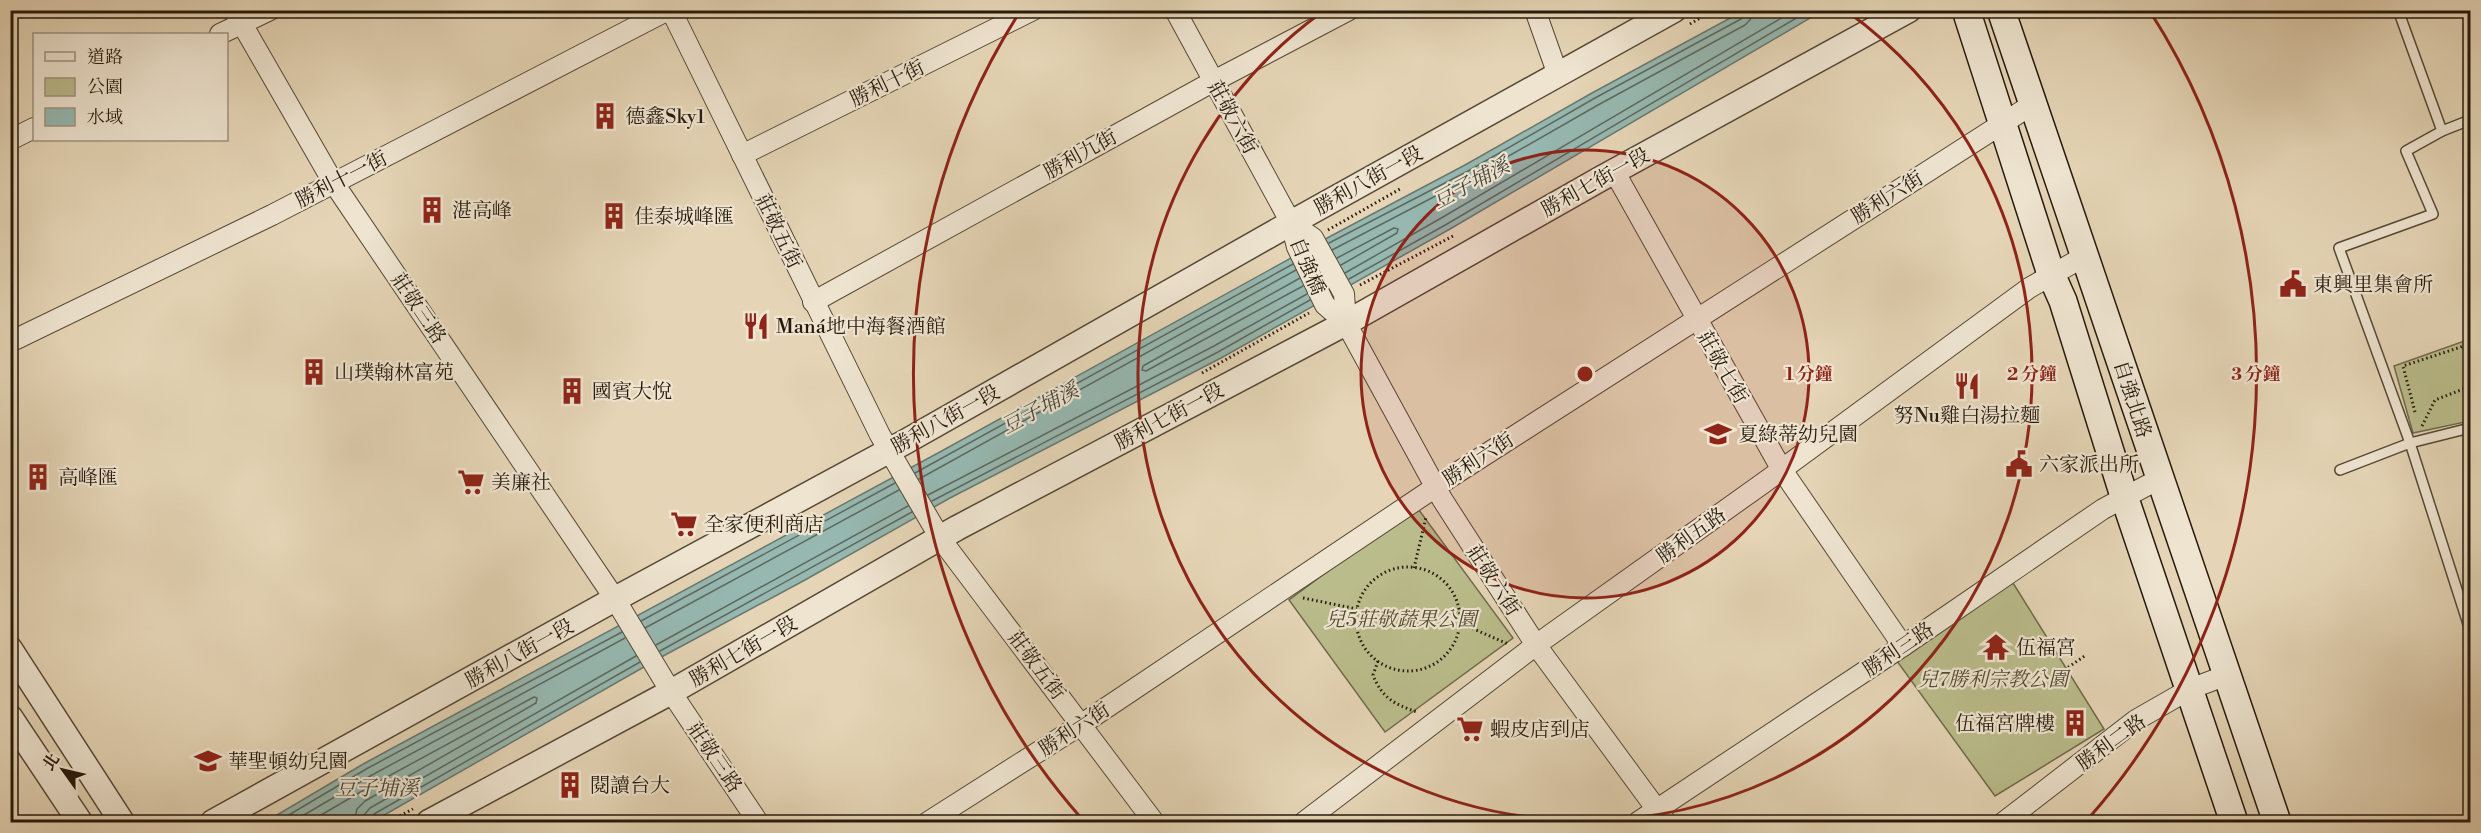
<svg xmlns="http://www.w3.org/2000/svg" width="2481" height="833" font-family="'Libre Bodoni','Noto Serif TC',serif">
  <rect width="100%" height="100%" fill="#e5d5b6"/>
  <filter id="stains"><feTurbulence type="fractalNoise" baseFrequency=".00333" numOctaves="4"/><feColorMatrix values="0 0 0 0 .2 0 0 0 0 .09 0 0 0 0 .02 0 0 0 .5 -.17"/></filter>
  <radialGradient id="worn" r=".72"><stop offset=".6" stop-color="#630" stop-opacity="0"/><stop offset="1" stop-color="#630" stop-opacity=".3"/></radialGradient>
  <!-- green -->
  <g fill="#babc8b" stroke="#706b4c" stroke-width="1.5">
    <polygon points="2470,339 2470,421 2413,433 2394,366"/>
    <polygon points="1416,506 1513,638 1385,732 1289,600"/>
    <polygon points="2013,583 2104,729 1995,796 1894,657"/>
  </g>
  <!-- water -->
  <polygon fill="#96b8b1" stroke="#6a796f" stroke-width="1.5" points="1743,11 1822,11 1450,229 1221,358 950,498 805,580 665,655 372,822 265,822 365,763 938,453 1329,237 1465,165 1592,93"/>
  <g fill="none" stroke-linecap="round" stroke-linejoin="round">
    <!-- shore -->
    <g stroke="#5e695e" stroke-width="1.5">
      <polyline points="1329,243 1468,171 1595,98 1741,19 1745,10"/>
      <polyline points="1332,250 1472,177 1598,105 1745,25 1750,20 1752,10"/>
      <polyline points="1337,258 1394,228 1398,229 1397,233 1341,265"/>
      <polyline points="1345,273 1443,217 1795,10"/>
      <polyline points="1300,278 1143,366 1142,370 1146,371 1303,286"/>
      <polyline points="1349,279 1447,224 1810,10"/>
      <polyline points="915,473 1293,264"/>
      <polyline points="919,479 1296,270"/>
      <polyline points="928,495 1214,346 1307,294"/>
      <polyline points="932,501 1218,352 1310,300"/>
      <polyline points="641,621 895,483"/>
      <polyline points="645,628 899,490"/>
      <polyline points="656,645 908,506"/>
      <polyline points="660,651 912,512"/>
      <polyline points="277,822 368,768 622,632"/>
      <polyline points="292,822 372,775 625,638"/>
      <polyline points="309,822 376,783 534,697 537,698 536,703 365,801 357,809 354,822"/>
      <polyline points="363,822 364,815 370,808 636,656"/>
      <polyline points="371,822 374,814 640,662"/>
    </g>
    <defs>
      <g id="service">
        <polyline points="2398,10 2442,131"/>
        <polyline points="2340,470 2410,443 2470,428"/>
        <polyline points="2468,624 2410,443 2339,248 2433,214 2406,151 2442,131 2470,120"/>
      </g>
      <g id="minor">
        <polyline points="234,10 333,182 615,599 671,692 758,822"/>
        <polyline points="671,10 880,435 940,538 1154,822"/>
        <polyline points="1175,10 1291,223 1297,247 1325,305 1346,323"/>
        <polyline points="1535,10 1558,75"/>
        <polyline points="220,34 270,10"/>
        <polyline points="10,140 34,128"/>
        <polyline points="742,155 1033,10"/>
        <polyline points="1614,171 1782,470 1903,646"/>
        <polyline points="1291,223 1313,238 1344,294 1346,323 1442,499 1536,645 1666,822"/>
        <polyline points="813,302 1214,81 1349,10"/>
        <polyline points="10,342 272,215 668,10"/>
        <polyline points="928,822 1082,724 1452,476 2033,104"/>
        <polyline points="1304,822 1536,645 1762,484 2029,288 2085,256"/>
        <polyline points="1638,822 1903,646 2103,509 2159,479"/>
        <polyline points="2004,822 2136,720 2190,689 2227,675"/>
      </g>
      <g id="tertiary">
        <polyline points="10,649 122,822"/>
        <polyline points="10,717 80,822"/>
        <polyline points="213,822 615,599 905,442 1291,223 1674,10"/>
        <polyline points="429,822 671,692 957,528 1346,323 1602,178 1909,10"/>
      </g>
      <g id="secondary">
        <polyline points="1966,10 2051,274 2063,301 2124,496 2234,822"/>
        <polyline points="2001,10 2277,822"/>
      </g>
    </defs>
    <!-- service casing -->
    <use href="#service" stroke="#564936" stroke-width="12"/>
    <!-- minor casing -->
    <use href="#minor" stroke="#564936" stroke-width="22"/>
    <!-- tertiary casing -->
    <use href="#tertiary" stroke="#564936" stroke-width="27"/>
    <!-- secondary casing -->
    <use href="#secondary" stroke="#271a0c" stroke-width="30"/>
    <!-- path -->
    <g stroke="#271a0c" stroke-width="3" stroke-dasharray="1.5 3" stroke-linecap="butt">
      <polyline points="1690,24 1714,10"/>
      <polyline points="1328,230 1400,189"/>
      <polyline points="1360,285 1455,235"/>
      <polyline points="1202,373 1309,313"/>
      <polyline points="2415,412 2403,366 2470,344"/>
      <polyline points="2422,426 2435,400 2466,388 2470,378"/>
      <circle cx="1408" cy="619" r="52"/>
      <polyline points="1414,568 1426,517"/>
      <polyline points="1303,598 1357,609"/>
      <polyline points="1460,623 1508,644"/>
      <path d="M 1378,661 L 1373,675 C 1382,698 1394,704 1417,712"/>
      <polyline points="2057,675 2086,655"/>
      <polyline points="388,822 413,809"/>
    </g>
    <!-- service -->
    <use href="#service" stroke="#eee4d0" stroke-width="9"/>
    <!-- minor -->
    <use href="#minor" stroke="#eee4d0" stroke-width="20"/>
    <!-- tertiary -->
    <use href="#tertiary" stroke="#eee4d0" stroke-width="24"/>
    <!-- secondary -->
    <use href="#secondary" stroke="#eee4d0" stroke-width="27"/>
  </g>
  <!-- distance rings -->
  <circle cx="1585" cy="374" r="224" fill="#8f2418" fill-opacity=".12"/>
  <g fill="none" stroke="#8f2418" stroke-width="3">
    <circle cx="1585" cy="374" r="224"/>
    <path d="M1848 12A447 447 0 1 1 1322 12"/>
    <path d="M1082 819A671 671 0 0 1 1019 13M2151 13A671 671 0 0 1 2088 819"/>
  </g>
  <!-- icons -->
  <defs>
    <symbol id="building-bare" viewBox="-9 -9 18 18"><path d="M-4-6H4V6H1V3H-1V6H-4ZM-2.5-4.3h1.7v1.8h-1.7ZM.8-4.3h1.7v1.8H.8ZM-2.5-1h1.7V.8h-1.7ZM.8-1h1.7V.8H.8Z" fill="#8f2418" stroke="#eee4d0" stroke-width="2.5" paint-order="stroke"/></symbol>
    <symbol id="civic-bare" viewBox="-9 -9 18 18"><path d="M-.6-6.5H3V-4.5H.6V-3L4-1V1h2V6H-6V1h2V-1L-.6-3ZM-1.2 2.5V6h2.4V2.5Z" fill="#8f2418" stroke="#eee4d0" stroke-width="2.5" paint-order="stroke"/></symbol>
    <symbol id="restaurant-bare" viewBox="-9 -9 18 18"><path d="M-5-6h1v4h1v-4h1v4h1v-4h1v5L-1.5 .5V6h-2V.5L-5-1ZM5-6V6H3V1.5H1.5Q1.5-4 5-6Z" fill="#8f2418" stroke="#eee4d0" stroke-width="2.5" paint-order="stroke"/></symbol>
    <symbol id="school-bare" viewBox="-9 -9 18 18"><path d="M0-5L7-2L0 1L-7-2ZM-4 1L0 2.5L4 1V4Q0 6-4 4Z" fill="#8f2418" stroke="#eee4d0" stroke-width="2.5" paint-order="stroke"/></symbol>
    <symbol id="supermarket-bare" viewBox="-9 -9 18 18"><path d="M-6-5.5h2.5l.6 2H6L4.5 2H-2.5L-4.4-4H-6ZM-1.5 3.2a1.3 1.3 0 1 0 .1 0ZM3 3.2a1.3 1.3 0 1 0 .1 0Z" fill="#8f2418" stroke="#eee4d0" stroke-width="2.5" paint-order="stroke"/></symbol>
    <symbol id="temple-bare" viewBox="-9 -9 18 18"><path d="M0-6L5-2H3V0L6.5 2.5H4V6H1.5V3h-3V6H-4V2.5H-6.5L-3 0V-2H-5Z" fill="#8f2418" stroke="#eee4d0" stroke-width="2.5" paint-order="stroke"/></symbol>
  </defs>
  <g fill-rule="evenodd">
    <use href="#building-bare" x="586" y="97" width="38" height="38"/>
    <use href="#building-bare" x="413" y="191" width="38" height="38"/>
    <use href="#building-bare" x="595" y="197" width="38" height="38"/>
    <use href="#civic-bare" x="2274" y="265" width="38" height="38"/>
    <use href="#restaurant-bare" x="737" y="307" width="38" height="38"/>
    <use href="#building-bare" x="295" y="353" width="38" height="38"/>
    <use href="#restaurant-bare" x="1948" y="367" width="38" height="38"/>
    <use href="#building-bare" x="553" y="372" width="38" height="38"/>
    <use href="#school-bare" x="1699" y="415" width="38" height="38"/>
    <use href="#civic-bare" x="2000" y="445" width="38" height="38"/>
    <use href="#building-bare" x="19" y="458" width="38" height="38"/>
    <use href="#supermarket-bare" x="452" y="463" width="38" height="38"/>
    <use href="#supermarket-bare" x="665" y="505" width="38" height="38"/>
    <use href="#temple-bare" x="1977" y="628" width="38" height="38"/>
    <use href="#building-bare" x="2056" y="704" width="38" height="38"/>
    <use href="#supermarket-bare" x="1451" y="710" width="38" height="38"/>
    <use href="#school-bare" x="189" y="742" width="38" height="38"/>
    <use href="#building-bare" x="551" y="766" width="38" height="38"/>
  </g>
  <g text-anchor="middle" stroke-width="4.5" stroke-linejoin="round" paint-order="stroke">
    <!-- street labels -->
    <g font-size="20" fill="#271a0c" stroke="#eee4d0">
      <text transform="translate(887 83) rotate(-26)" y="7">勝利十街</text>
      <text transform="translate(1233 117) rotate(61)" y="7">莊敬六街</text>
      <text transform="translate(1080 154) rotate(-29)" y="7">勝利九街</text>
      <text transform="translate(341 179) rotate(-27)" y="7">勝利十一街</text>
      <text transform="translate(1368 180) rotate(-29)" y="7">勝利八街一段</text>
      <text transform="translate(1595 182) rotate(-29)" y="7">勝利七街一段</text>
      <text transform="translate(1887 197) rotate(-32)" y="7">勝利六街</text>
      <text transform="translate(779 231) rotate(64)" y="7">莊敬五街</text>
      <text transform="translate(1308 266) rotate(67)" y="7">自強橋</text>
      <text transform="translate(419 308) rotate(56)" y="7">莊敬三路</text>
      <text transform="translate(1723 367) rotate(60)" y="7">莊敬七街</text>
      <text transform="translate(2133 399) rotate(72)" y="7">自強北路</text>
      <text transform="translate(1169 416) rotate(-28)" y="7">勝利七街一段</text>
      <text transform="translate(945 419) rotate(-29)" y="7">勝利八街一段</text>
      <text transform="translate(1478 459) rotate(-33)" y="7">勝利六街</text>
      <text transform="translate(1691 535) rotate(-36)" y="7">勝利五路</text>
      <text transform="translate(1494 580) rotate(57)" y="7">莊敬六街</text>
      <text transform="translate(1898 649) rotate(-34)" y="7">勝利三路</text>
      <text transform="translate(743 651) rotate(-30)" y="7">勝利七街一段</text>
      <text transform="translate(519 653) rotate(-29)" y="7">勝利八街一段</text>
      <text transform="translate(1037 665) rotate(53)" y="7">莊敬五街</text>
      <text transform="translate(1074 729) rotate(-33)" y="7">勝利六街</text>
      <text transform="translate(2111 742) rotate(-36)" y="7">勝利二路</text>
      <text transform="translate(715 757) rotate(56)" y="7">莊敬三路</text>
    </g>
    <!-- poi labels -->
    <g font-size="20" fill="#271a0c" stroke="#eee4d0" text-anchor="start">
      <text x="625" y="123">德鑫Sky1</text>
      <text x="452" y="217">湛高峰</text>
      <text x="634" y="223">佳泰城峰匯</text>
      <text x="2313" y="291">東興里集會所</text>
      <text x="776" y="333">Maná地中海餐酒館</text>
      <text x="334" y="379">山璞翰林富苑</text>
      <text x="592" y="398">國賓大悅</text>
      <text x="1967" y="422" text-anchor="middle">努Nu雞白湯拉麵</text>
      <text x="1738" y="441">夏綠蒂幼兒園</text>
      <text x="2039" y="471">六家派出所</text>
      <text x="58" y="484">高峰匯</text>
      <text x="491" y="489">美廉社</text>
      <text x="704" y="531">全家便利商店</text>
      <text x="2016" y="654">伍福宮</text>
      <text x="2055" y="730" text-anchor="end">伍福宮牌樓</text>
      <text x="1490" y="736">蝦皮店到店</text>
      <text x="228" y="768">華聖頓幼兒園</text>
      <text x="590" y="792">閱讀台大</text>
    </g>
    <!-- park labels -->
    <g font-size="20" font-style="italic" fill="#534b32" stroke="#eee4d0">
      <text x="1401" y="626">兒5莊敬蔬果公園</text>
      <text x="1993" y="686">兒7勝利宗教公園</text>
    </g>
    <!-- water labels -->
    <g font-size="21" font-style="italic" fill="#48493e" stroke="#eee4d0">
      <text transform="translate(1471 183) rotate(-28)" y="7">豆子埔溪</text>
      <text transform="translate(1040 408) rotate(-28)" y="7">豆子埔溪</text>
      <text x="377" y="795">豆子埔溪</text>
    </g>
  </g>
  <circle cx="1585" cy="374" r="9" fill="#8f2418" stroke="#eee4d0" stroke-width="3"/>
  <g font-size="18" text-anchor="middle" font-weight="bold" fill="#8f2418" stroke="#eee4d0" stroke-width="4.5" stroke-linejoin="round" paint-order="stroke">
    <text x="1809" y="380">1 分鐘</text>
    <text x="2032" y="380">2 分鐘</text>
    <text x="2256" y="380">3 分鐘</text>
  </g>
  <!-- margin -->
  <rect width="2481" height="833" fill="none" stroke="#e5d5b6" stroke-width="36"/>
  <rect x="12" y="12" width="2457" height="809" fill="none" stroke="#271a0c" stroke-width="3"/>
  <rect x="18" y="18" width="2445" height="797" fill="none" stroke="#271a0c" stroke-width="1.5"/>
  <!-- legend -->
  <rect x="33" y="33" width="195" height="108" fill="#eee4d0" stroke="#9e9382" stroke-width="1.5"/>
  <rect x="45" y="52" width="30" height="9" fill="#eee4d0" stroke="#9e9382" stroke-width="1.5"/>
  <text x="87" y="63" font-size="18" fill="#271a0c">道路</text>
  <rect x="45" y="78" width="30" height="18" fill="#babc8b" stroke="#9e9382" stroke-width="1.5"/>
  <text x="87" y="93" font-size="18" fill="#271a0c">公園</text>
  <rect x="45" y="108" width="30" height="18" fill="#96b8b1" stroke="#9e9382" stroke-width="1.5"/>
  <text x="87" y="123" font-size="18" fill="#271a0c">水域</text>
  <!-- north arrow -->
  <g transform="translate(63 770) rotate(304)" stroke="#eee4d0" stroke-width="4.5" paint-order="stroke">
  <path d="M0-4.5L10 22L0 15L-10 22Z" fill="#271a0c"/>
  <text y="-9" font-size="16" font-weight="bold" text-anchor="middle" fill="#271a0c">北</text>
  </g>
  <rect width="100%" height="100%" filter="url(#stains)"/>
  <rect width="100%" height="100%" fill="url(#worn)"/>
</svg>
